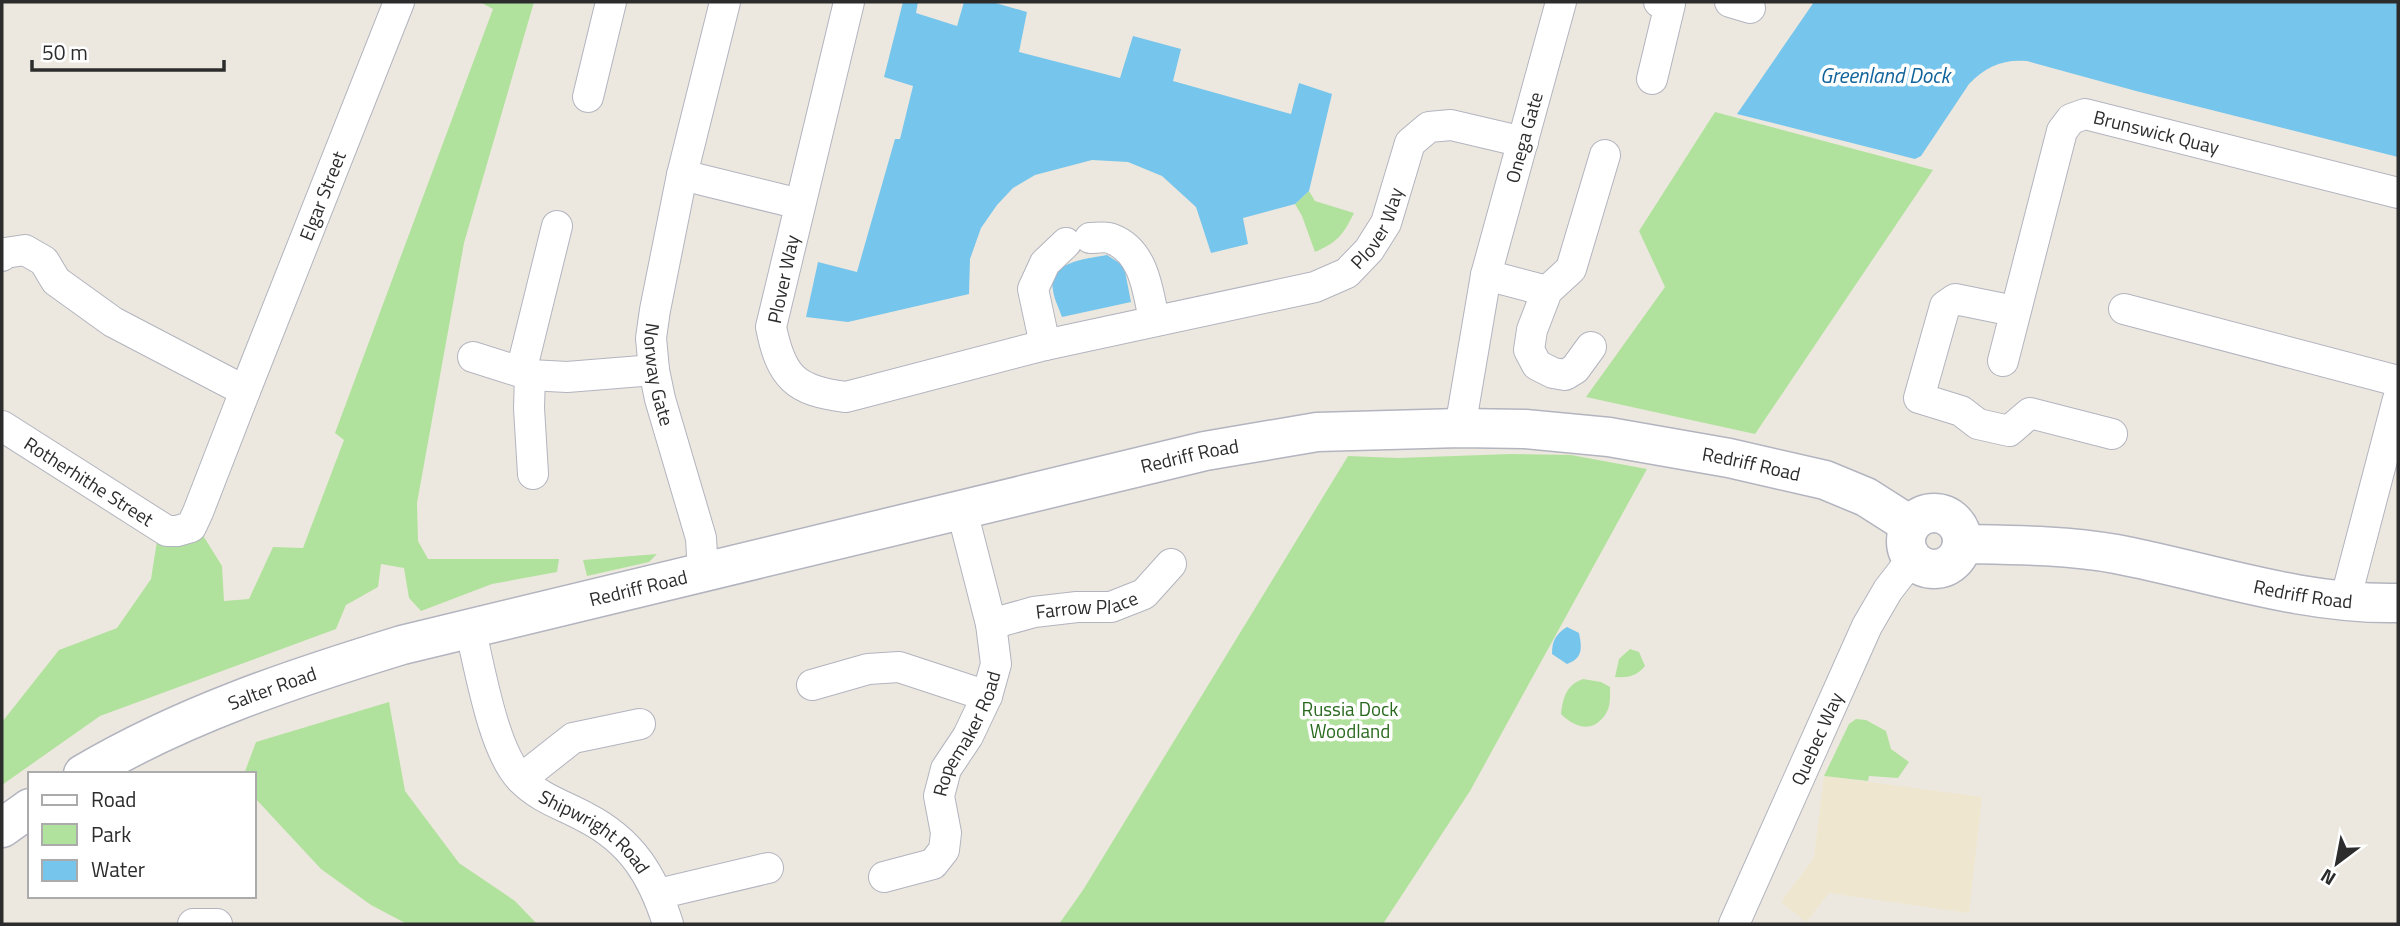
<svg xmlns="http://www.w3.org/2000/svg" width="2400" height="926" font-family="'Titillium Web',sans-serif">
  <rect width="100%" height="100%" fill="#ede8df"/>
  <!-- education -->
  <polygon fill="#eee6cf" points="1824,776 1982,797 1969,913 1829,893 1806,922 1781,902 1814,858"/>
  <!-- green -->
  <g fill="#b1e29d">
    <polygon points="480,2 534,2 464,243 417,503 418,541 428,559 559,559 557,572 492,584 421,611 409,598 404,568 381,564 378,587 346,605 336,629 100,716 2,785 2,722 59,650 117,628 151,579 157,541 199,529 222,566 224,601 249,599 273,547 303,548 344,440 335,433 493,9"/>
    <polygon points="1715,112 1933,170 1755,434 1586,397 1665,287 1639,231"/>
    <path d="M 1309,191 L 1315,201 L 1354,213 C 1343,235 1338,242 1315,252 L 1302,216 L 1295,204 Z"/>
    <polygon points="1510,454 1571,455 1647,469 1470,791 1383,924 1059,924 1083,890 1348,456 1398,458"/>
    <polygon points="657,554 649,562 587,576 583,560"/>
    <path d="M 1630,649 L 1639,652 L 1645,666 C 1637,676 1628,678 1615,677 L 1619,659 Z"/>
    <path d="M 1583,679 L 1601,682 L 1610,687 C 1610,696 1611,707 1605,715 C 1592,734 1574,727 1561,714 C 1563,698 1566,685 1583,679 Z"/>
    <polygon points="389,702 405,791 459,863 515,901 537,924 407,924 371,905 321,869 254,797 254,774 244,774 256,742"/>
    <polygon points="1856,719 1866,720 1886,731 1891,749 1909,762 1898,778 1869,776 1868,781 1824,776 1849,724"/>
  </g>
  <!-- water -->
  <g fill="#76c5ec">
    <polygon points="903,2 918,2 916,13 957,26 964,2 992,2 1027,12 1019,52 1120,78 1133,36 1181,49 1173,81 1291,114 1299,83 1332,94 1309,191 1295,204 1243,218 1248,244 1211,253 1196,207 1162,176 1128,162 1092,160 1035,175 1013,188 997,205 981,228 970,259 969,294 848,322 806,317 818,262 857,272 895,139 900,139 913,86 884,77"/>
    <path d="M 1814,2 L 2398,2 L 2398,157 L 2136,91 L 2027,61 C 2003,59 1986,66 1969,84 L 1921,156 L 1915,159 L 1737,114 Z"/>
    <path d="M 1107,255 L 1124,266 L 1131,302 L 1062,317 C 1059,308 1054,299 1053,290 C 1048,261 1087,259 1107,255 Z"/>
    <path d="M 1567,627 L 1579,633 C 1582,648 1583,658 1567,664 L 1552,654 C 1552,640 1556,634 1567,627 Z"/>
  </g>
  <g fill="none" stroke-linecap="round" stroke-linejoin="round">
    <defs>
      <g id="street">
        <polyline points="725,2 682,175 800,204"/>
        <path id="s1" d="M 849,2 L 771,327 C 781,377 795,391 846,397 L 1045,345 L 1315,287 L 1347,273 L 1369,250 L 1386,223 L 1410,143 L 1429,127 L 1451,125 L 1523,142"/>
        <polyline points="1730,2 1750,8"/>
        <polyline points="1652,79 1670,4 1659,2"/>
        <polyline points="588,97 611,2"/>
        <path id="s2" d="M 682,175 L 655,310 L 651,338 L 654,370 L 660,399 L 701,538 L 703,572"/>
        <path d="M 1090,238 C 1096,238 1106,236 1112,239 C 1144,251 1148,291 1154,320"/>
        <path id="s3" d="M 2,256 L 5,253 L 25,250 L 44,261 L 56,281 L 113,322 L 245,391 L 399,2"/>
        <polyline points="1486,275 1547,291"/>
        <polyline points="2124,309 2398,381"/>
        <polyline points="2014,311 1955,299 1945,306 1919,398 1961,411 1978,424 2009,431 2030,413 2112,434"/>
        <polyline points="1045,345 1033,289 1045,263 1066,243"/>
        <polyline points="1591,347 1575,369 1565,375 1553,373 1537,365 1529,350 1532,330 1547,291 1571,269 1605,155"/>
        <polyline points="473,357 530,375 567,377 654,370"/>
        <path id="s4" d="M 2003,361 L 2062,131 L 2071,119 L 2085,114 L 2398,193"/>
        <polyline points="521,372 557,226"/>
        <polyline points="530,375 529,408 533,474"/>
        <path id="s5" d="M 2,426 L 167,531 L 177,531 L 191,527 L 198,512 L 245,391"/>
        <path id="s6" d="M 1460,428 L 1486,275 L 1561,2"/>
        <polyline points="2345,601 2398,399"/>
        <path id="s7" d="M 991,624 L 1034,612 L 1077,607 L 1111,607 L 1144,594 L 1171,564"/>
        <path id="s8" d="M 470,628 C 480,668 493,751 521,779 C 539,798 563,805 585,817 C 632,841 653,876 668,924"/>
        <polyline points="812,685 868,669 899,667 987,696"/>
        <polyline points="521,779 573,738 640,724"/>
        <path id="s9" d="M 884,877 L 933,864 L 944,850 L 946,833 L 939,796 L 946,769 L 968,736 L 987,696 L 996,664 L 991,624 L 962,511"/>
        <polyline points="658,894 768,868"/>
        <polyline points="193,924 217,924"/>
        <path id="s10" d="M 1734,924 L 1867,626 L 1888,590 L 1912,559"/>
      </g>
      <g id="secondary">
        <circle cx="1934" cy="541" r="28"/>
        <path id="s11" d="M 1962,544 C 2014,545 2065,545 2116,554 C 2210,572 2301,605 2398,603"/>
        <path id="s12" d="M 83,774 C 183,715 291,679 402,645 L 1205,451 L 1317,432 L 1460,428 L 1525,429 L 1609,437 L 1729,458 L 1825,480 L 1866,497 L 1910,525"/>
        <polyline points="2,828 30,808"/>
      </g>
    </defs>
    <!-- street casing -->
    <use href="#street" stroke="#b2b4bf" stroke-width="32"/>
    <!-- secondary casing -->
    <use href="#secondary" stroke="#b2b4bf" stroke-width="41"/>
    <!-- street -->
    <use href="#street" stroke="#fff" stroke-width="30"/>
    <!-- secondary -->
    <use href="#secondary" stroke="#fff" stroke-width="38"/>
  </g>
  <g text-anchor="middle" stroke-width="7" stroke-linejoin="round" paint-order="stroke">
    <!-- street labels -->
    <g font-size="19" fill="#2c2c2c" stroke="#fff">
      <text dy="7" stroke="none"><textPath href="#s4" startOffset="341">Brunswick Quay</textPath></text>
      <text dy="7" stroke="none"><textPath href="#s6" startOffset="298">Onega Gate</textPath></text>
      <text dy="7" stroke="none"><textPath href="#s3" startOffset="499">Elgar Street</textPath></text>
      <text dy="7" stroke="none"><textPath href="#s1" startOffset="1020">Plover Way</textPath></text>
      <text transform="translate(783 279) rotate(-78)" y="7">Plover Way</text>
      <text dy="7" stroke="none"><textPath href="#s2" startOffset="203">Norway Gate</textPath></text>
      <text dy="7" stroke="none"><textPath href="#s12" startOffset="1155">Redriff Road</textPath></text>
      <text dy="7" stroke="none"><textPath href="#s12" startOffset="1722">Redriff Road</textPath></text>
      <text dy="7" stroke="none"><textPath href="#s5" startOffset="103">Rotherhithe Street</textPath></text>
      <text dy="7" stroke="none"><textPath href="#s12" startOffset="588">Redriff Road</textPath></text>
      <text dy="7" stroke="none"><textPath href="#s11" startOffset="346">Redriff Road</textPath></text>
      <text dy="7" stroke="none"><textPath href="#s7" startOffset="98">Farrow Place</textPath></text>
      <text dy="7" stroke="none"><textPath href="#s12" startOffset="208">Salter Road</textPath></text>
      <text dy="7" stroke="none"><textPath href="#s9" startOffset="192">Ropemaker Road</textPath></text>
      <text dy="7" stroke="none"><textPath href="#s10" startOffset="203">Quebec Way</textPath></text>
      <text dy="7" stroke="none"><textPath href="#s8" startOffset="252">Shipwright Road</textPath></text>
    </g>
    <!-- park labels -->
    <g font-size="19" fill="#28691d" stroke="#fff">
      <text x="1350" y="716">Russia Dock<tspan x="1350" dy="22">Woodland</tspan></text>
    </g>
    <!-- water labels -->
    <g font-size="21" font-style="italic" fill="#11639b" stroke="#fff">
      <text x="1885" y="83">Greenland Dock</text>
    </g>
  </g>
  <!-- border -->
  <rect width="2400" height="926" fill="none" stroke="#2c2c2c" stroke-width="7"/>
  <!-- legend -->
  <rect x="28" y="772" width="228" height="126" fill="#ffffff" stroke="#ababab" stroke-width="2"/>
  <rect x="42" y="795" width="35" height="10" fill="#ffffff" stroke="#ababab" stroke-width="2"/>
  <text x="91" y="807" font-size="21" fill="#2c2c2c">Road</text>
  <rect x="42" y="824" width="35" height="21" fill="#b1e29d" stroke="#ababab" stroke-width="2"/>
  <text x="91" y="842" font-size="21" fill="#2c2c2c">Park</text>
  <rect x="42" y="860" width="35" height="21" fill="#76c5ec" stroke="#ababab" stroke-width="2"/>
  <text x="91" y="877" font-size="21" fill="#2c2c2c">Water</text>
  <!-- north arrow -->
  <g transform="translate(2337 863) rotate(212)" stroke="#ffffff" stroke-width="5" paint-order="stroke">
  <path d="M0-5L12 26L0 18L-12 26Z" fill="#2c2c2c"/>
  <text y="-10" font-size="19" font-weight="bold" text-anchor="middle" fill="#2c2c2c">N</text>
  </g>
  <!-- scale -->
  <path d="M32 60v10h192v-10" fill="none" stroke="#2c2c2c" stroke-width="3.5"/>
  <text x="42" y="60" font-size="21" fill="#2c2c2c" stroke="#ffffff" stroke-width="5" paint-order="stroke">50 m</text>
</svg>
